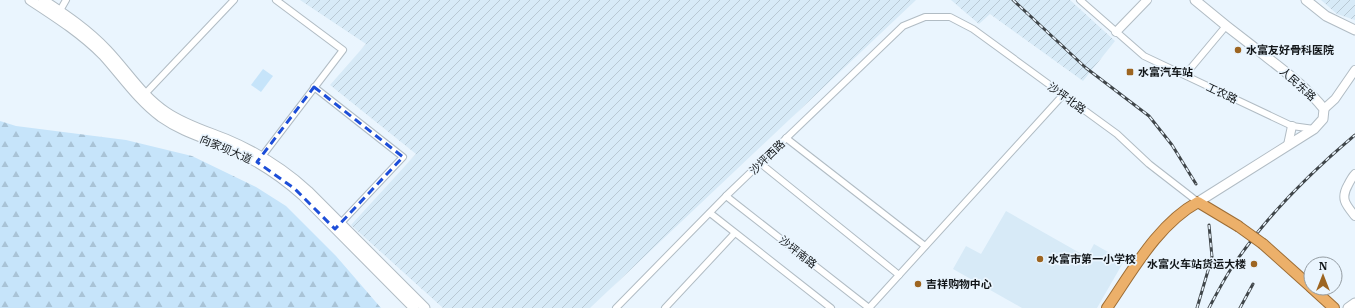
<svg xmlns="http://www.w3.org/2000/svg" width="1355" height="308" font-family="'IBM Plex Serif','Noto Sans SC',serif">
  <defs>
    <pattern id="industrial-furrows" width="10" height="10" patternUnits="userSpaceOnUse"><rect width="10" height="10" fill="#d7eaf7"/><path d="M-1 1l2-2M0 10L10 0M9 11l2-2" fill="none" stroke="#b8c8d3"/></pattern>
    <pattern id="forest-firs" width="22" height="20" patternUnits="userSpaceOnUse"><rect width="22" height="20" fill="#c6e4fa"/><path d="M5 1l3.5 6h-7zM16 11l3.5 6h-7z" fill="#a9c3d6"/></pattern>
  </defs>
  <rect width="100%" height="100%" fill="#eaf5fe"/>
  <!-- built -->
  <polygon fill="#d7eaf7" points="1006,211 1087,257 1094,244 1124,261 1097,308 1022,308 953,269 966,246 981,254"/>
  <!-- industrial -->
  <g fill="url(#industrial-furrows)">
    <polygon points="300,0 916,0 590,308 443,308 351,225 416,154 330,85 366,44"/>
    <polygon points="951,0 1070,0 1115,41 1083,81 990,14 979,24"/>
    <polygon points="1321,0 1355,0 1355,20 1337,14"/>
  </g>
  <!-- forest -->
  <polygon fill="url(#forest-firs)" points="0,121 16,126 126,140 192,156 256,187 286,206 336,256 381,308 0,308"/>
  <!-- pitch -->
  <polygon fill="#c6e4fa" points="263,69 273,76 261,92 251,85"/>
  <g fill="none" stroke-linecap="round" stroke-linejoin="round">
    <defs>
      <g id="minor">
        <polyline points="1080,0 1144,56 1292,126 1314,129"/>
        <polyline points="58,14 66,0"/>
        <polyline points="1185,75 1226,26"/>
        <polyline points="314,87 403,157 338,226"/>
        <polyline points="143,96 234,0"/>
        <polyline points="786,138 925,246"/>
        <polyline points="260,159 343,50 276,0"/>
        <polyline points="760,163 899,275"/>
        <polyline points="726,196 869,308"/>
        <polyline points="710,213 831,308"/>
        <polyline points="616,308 726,196 903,26 925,17 950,17 973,29 1117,134 1149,164 1198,202"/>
        <polyline points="665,308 734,234"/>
        <polyline points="869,308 1063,95"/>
      </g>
      <g id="tertiary">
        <polyline points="1116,32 1147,0"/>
        <polyline points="1324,109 1335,99 1355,70"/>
        <polyline points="1288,145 1292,126"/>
        <path d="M 1355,174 C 1352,177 1350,181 1348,185 C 1340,199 1346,205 1355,216"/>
      </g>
      <g id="secondary">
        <path d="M 30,0 C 56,17 81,33 103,55 C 122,76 138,100 161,117 C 181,131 202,137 224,146 C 253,158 280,175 303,196 L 414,308"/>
        <path d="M 43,0 C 66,15 88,30 107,50 C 127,71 142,96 166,112 C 185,125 206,131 226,139 C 257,152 284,169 308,191 L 425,308"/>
        <path d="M 1195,0 C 1215,17 1235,33 1255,48 C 1279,67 1305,85 1324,109 L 1323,119 L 1314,129 L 1198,202"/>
        <polyline points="1306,0 1326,16 1355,30"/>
        <polyline points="1348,308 1355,303"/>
      </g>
      <g id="trunk">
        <polyline points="1263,244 1311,287"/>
        <polyline points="1312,288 1334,308"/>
        <path d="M 1107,308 C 1133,270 1158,224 1198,202 L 1238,226"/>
      </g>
    </defs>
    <!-- minor casing -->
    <use href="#minor" stroke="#b1bcc4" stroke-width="8"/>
    <!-- tertiary casing -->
    <use href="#tertiary" stroke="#b1bcc4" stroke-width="10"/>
    <!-- secondary casing -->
    <use href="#secondary" stroke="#b1bcc4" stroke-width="11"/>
    <!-- trunk casing -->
    <use href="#trunk" stroke="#9d6d35" stroke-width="12"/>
    <!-- minor -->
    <use href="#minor" stroke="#fff" stroke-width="6"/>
    <!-- tertiary -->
    <use href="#tertiary" stroke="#fff" stroke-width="8"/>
    <!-- secondary -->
    <use href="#secondary" stroke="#fff" stroke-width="9"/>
    <!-- trunk -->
    <use href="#trunk" stroke="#ecb06a" stroke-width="10"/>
    <defs>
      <g id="rail">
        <polyline points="1013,0 1086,68 1149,116 1172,145 1196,184"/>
        <polyline points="1197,308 1212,257 1209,225"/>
        <path d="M 1209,308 C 1217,293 1225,277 1235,263 C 1268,214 1310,173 1355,135"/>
        <polyline points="1240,308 1253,284"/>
      </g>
    </defs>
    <!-- rail casing -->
    <use href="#rail" stroke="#40464a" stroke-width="3"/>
    <!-- rail -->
    <use href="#rail" stroke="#eaf5fe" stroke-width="1.5" stroke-dasharray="4.5" stroke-linecap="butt"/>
    <defs>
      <polyline id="trunk-bridge" points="1238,226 1263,244"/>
    </defs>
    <!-- trunk-bridge casing -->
    <use href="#trunk-bridge" stroke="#9d6d35" stroke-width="12" stroke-linecap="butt"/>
    <!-- trunk-bridge -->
    <use href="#trunk-bridge" stroke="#ecb06a" stroke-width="10"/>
  </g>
  <!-- marked area -->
  <path fill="none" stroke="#1d4ed8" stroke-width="3" stroke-dasharray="8 5" stroke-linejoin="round" d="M 314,87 L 403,157 L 335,229 L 295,189 L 257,162 Z"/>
  <!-- markers -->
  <g fill="#9d6521" stroke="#eaf5fe" stroke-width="1.5">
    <circle cx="1238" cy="50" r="4"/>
    <rect x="1126" y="68" width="8" height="8" rx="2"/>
    <circle cx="1040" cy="259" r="4"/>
    <circle cx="1254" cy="264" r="4"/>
    <circle cx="918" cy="284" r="4"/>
  </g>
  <g text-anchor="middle" stroke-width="3.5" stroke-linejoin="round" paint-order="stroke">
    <!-- poi labels -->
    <g font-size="11" font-weight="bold" fill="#121619" stroke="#eaf5fe" text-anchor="start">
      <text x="1246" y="54">水富友好骨科医院</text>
      <text x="1138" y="76">水富汽车站</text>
      <text x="1048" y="263">水富市第一小学校</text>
      <text x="1246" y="268" text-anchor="end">水富火车站货运大楼</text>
      <text x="926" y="288">吉祥购物中心</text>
    </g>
    <!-- street labels -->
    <g font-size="11" fill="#121619" stroke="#eaf5fe">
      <text transform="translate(1298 84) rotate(42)" y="4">人民东路</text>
      <text transform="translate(1222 93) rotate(25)" y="4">工农路</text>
      <text transform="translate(1067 98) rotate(36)" y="4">沙坪北路</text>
      <text transform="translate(226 149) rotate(23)" y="4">向家坝大道</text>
      <text transform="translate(767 157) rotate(-44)" y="4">沙坪西路</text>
      <text transform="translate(798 252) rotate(38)" y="4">沙坪南路</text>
    </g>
  </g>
  <!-- north arrow -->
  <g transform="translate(1323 276)"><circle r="19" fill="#eaf5fe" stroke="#949ca2"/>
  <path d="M0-3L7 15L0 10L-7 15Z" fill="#9d6521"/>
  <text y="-6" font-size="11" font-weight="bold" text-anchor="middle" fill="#121619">N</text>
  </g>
</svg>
